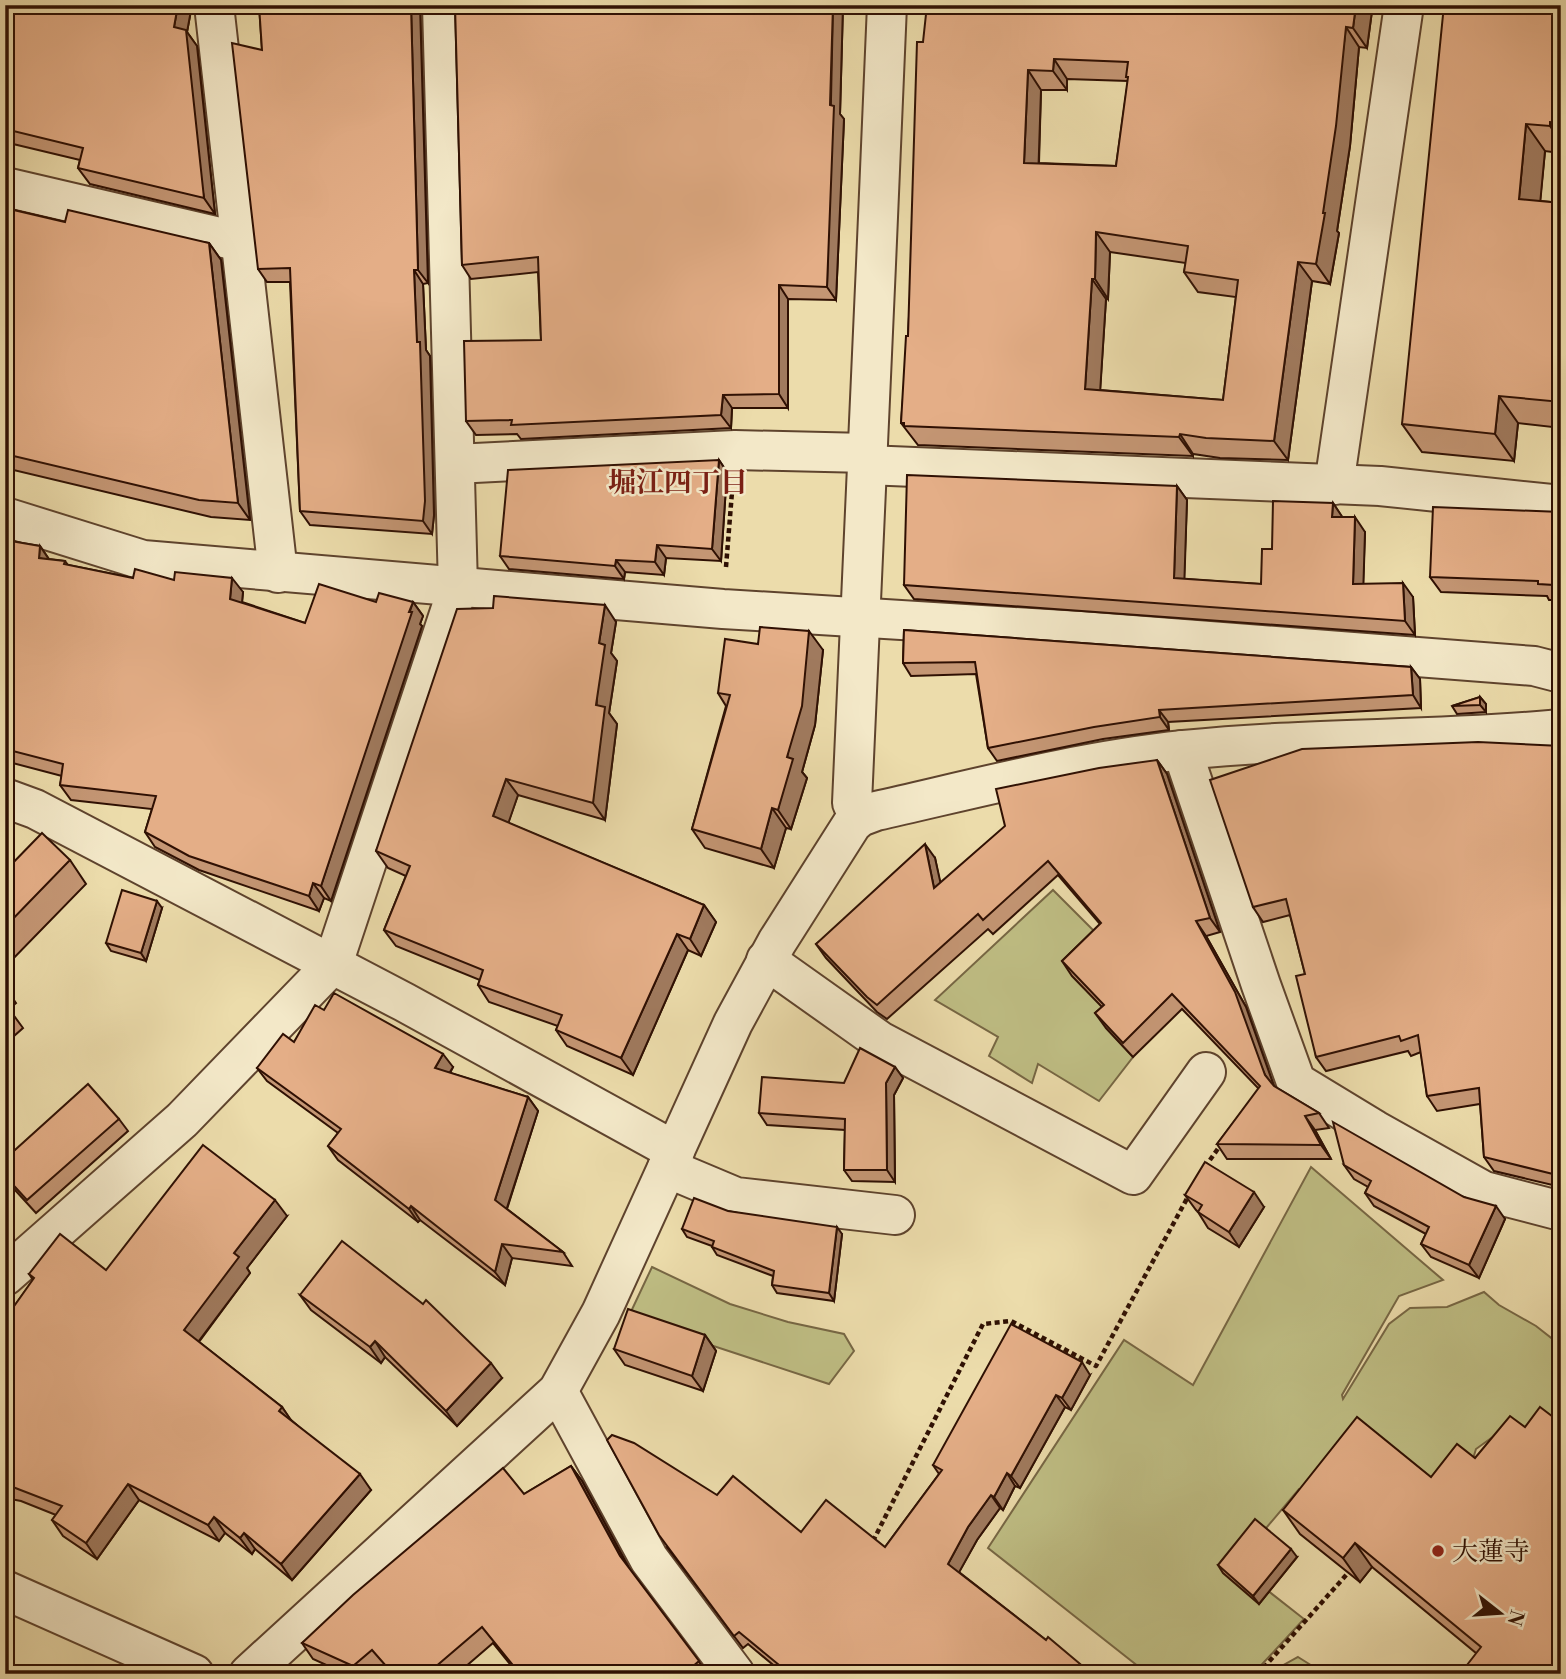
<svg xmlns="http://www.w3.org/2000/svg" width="1566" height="1679" font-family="'Libre Bodoni','Noto Serif JP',serif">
  <rect width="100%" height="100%" fill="#ecdcab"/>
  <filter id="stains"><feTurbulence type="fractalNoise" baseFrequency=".00286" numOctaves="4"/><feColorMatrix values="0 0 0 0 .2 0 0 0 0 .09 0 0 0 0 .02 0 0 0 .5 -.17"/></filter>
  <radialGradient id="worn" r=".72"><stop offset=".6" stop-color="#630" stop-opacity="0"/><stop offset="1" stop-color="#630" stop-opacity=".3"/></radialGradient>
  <!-- green -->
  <g fill="#bfbe84" stroke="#776744" stroke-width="2">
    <polygon points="1053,890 1106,943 1114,1020 1106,1028 1133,1057 1099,1101 1038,1064 1032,1083 989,1056 998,1037 935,1000"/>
    <polygon points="1311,1167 1443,1280 1399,1296 1342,1395 1343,1399 1389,1324 1410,1308 1447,1307 1484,1292 1499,1305 1536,1326 1555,1341 1561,1355 1561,1432 1501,1431 1476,1449 1471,1465 1452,1500 1299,1489 1235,1565 1304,1619 1253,1674 1148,1674 988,1548 1124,1340 1193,1385"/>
    <polygon points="652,1267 730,1304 788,1322 844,1334 854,1351 829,1384 628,1318"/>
    <polygon points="1298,1657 1325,1674 1270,1674 1271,1672"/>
  </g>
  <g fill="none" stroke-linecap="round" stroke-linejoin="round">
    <defs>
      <g id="minor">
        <polyline points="214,5 278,573"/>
        <polyline points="5,187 241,242"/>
        <polyline points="455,464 735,450 867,453"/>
        <polyline points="866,465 1380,486 1561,505"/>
        <polyline points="1334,485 1404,5"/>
        <polyline points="5,517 143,560 723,609 1080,631 1534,666 1561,673"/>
        <polyline points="1182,750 1261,985 1296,1082 1375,1130 1484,1191 1561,1211"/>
        <polyline points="5,798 35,809 404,1002 675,1151"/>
        <path d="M 860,817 L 852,803 C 866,538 875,271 887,5"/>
        <polyline points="766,960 880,1041 1133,1175 1206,1072"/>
        <polyline points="667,1168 736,1197 895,1215"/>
        <polyline points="5,1276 182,1120 333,964 458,587 442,5"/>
        <polyline points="558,1391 649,1559 735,1674"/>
        <polyline points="5,1590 194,1674"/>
        <path d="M 249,1674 L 558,1391 L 601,1313 L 733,1023 L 777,942 L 852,824 L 860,817 L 876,811 C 978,788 1079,761 1184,750 C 1309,737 1435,741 1561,729"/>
      </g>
    </defs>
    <!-- minor casing -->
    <use href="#minor" stroke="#5e432d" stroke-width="42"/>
    <!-- path -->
    <g stroke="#2f1003" stroke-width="4.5" stroke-dasharray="5 3.5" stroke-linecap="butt">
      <polyline points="726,567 732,492"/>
      <polyline points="1205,1167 1222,1143"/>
      <polyline points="873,1541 983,1324 1011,1321 1096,1366 1190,1193"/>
      <polyline points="1258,1674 1348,1573"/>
    </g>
    <!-- minor -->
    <use href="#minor" stroke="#f3e8c8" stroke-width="38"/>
  </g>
  <!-- wall -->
  <g fill="#c49674" stroke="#2f1003" stroke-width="2" fill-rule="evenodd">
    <polygon points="5,5 192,5 187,32 197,46 215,214 90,184 78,168 80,160 13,144 10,158 5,157"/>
    <polygon points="259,5 420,5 428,283 423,284 426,350 430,356 434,515 432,534 310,525 300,511 290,282 267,282 258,269 262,50"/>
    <polygon points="455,5 843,5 840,114 844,119 836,300 788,299 788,408 732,408 731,428 521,439 517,434 476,435 466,421 541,340 538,272 471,279 462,265"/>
    <path d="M 1368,5 L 1372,11 L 1367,48 L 1359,47 L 1350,146 L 1337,231 L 1339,233 L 1330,284 L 1312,281 L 1288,460 L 1220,458 L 1193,454 L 1193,456 L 918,445 L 901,423 L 908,336 L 923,42 ZM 1067,79 L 1128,81 L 1116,166 L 1039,163 L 1041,90 L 1067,90 ZM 1110,252 L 1186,263 L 1184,272 L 1198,292 L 1236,297 L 1223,400 L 1100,390 L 1106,299 L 1108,299 Z"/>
    <polygon points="1561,5 1561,153 1545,151 1540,201 1561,203 1561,428 1518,423 1514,461 1422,452 1402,424"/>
    <polygon points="5,208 65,222 209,243 221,260 250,520 211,517 5,468"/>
    <polygon points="719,460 727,472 721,561 666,558 664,575 625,572 624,579 509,569 500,556"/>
    <polygon points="1177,486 1187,500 1184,579 1261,584 1272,549 1333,503 1342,517 1365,532 1363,584 1413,597 1415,635 914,599 904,585"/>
    <polygon points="1561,512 1561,641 1554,632 1554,600 1549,600 1547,596 1441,592 1430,577"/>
    <polygon points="5,540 40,546 49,559 65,561 68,565 133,578 174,580 243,592 242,602 305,623 376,602 413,602 423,616 420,624 422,626 331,901 324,898 319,911 199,870 155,847 145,832 152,809 71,800 60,785 62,776 5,761"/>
    <polygon points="493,608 616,622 611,653 617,661 609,713 617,724 605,820 518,795 508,823 704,905 716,922 701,956 688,950 633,1075 567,1046 556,1030 558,1026 489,1002 478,985 480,980 396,946 384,930 406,876 388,868 376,851"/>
    <polygon points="904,630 1411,667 1420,679 1421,708 1168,722 1169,730 1103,739 997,761 988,748 976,674 911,676 903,663"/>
    <polygon points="758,644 823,650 815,725 802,772 807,778 791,829 786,828 774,868 705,848 692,829 726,706 718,693"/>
    <polygon points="1480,697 1486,704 1486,712 1457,714 1452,706"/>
    <polygon points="1561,746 1561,1187 1494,1171 1484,1157 1480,1104 1437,1111 1427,1096 1421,1052 1411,1056 1408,1051 1326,1071 1316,1057 1305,974 1290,915 1263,922 1253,907"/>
    <polygon points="1157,760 1167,774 1220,932 1206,936 1246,1007 1274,1086 1319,1113 1329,1128 1315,1130 1331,1159 1227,1159 1217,1144 1259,1089 1182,1009 1133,1057 1106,1028 1095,1013 1102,1007 1072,976 1062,961 1100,924 1058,875 993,934 988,929 887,1019 877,1012 826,958 816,944 935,858 940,883"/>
    <polygon points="70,860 86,884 5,967 5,871"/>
    <polygon points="162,908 146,961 111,951 106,943"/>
    <polygon points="5,987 16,1003 9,1009 23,1028 5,1044"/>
    <polygon points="324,1010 453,1067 450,1073 528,1097 538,1111 507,1209 563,1252 572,1266 512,1258 505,1285 420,1220 418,1222 338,1160 328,1146 338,1133 267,1081 257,1068 294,1042"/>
    <polygon points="895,1067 903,1078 894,1095 895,1182 852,1181 844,1170 845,1130 767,1125 759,1113 844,1083"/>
    <polygon points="119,1119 128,1131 36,1213 5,1179 5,1159"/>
    <polygon points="1344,1165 1464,1197 1505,1219 1479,1278 1431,1257 1421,1244 1426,1234 1374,1206 1365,1193 1368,1187 1354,1179"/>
    <polygon points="1185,1195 1264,1207 1239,1247 1208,1228 1198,1212 1196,1210"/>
    <polygon points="728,1211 842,1234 834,1301 777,1293 772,1285 773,1276 717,1255 712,1247 712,1246 687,1237 682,1229"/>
    <polygon points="287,1216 247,1268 250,1273 199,1342 282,1407 290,1419 371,1490 292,1580 255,1549 252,1554 225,1533 219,1541 139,1500 97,1559 63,1536 52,1520 56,1515 21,1501 5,1498 5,1319 33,1280 29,1274 106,1270"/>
    <polygon points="300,1295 502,1378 457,1426 385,1357 381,1363 311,1310"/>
    <polygon points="705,1335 716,1351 703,1391 625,1365 614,1349"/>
    <polygon points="1090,1375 1071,1410 1065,1407 1020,1488 1015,1486 1003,1510 1000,1508 977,1540 959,1572 1046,1640 1092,1674 784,1674 748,1644 743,1648 667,1547 717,1495 801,1532 885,1547 939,1474 933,1465"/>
    <polygon points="1525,1427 1561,1674 1476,1653 1372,1567 1360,1582 1300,1534 1283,1510 1431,1477 1475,1458"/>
    <polygon points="571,1466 582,1481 629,1568 708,1674 518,1674 493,1643 457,1674 390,1674 383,1665 374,1674 346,1674 313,1659 302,1643 524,1494"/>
    <polygon points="1297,1557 1259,1604 1223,1573 1218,1565"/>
  </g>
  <!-- shaded-wall -->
  <g fill="#a07a5e" stroke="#2f1003" stroke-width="2">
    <polygon points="178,5 192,5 187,32 197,46 215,214 204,198 174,27"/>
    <polygon points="411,5 420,5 428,283 418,270"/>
    <polygon points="833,5 843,5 840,114 844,119 836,300 827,287"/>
    <polygon points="1356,5 1368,5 1372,11 1367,48 1353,28"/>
    <polygon points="1346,27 1359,47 1350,146 1337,231 1339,233 1330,284 1316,264"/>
    <polygon points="1054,59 1067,79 1067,90 1053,71"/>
    <polygon points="1028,70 1041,90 1038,182 1024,163"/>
    <polygon points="1550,122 1561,138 1561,142 1550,126"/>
    <polygon points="1526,124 1545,151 1538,226 1519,199"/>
    <polygon points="5,133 13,144 10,158 5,152"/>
    <polygon points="1096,232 1110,252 1108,299 1095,279"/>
    <polygon points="209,243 221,260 250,520 238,503"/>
    <polygon points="1298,262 1312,281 1288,460 1274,441"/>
    <polygon points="414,270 423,284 426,350 430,356 434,515 432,534 423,521"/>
    <polygon points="1092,279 1106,299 1099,409 1085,389"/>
    <polygon points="779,285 788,299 788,408 779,394"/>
    <polygon points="723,395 732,408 731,428 721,415"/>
    <polygon points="1499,396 1518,423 1514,461 1495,434"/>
    <polygon points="1180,434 1193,454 1193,456 1179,437"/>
    <polygon points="719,460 727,472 721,561 712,549"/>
    <polygon points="1177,486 1187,500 1184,592 1174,578"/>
    <polygon points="1333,503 1343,518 1332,517"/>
    <polygon points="1355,517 1365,532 1363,598 1353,584"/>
    <polygon points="657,545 666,558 664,575 655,562"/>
    <polygon points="40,546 50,561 39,558"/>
    <polygon points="616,560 625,572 624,579 615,566"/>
    <polygon points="232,578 243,592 241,613 230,599"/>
    <polygon points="1403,583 1413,597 1415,635 1405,621"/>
    <polygon points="413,602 423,616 420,624 422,626 331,901 321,886"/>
    <polygon points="605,605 616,622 611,653 617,661 609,713 617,724 605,820 593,803 599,643"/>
    <polygon points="809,631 823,650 815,725 802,772 807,778 791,829 778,810"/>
    <polygon points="1411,667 1420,679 1421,708 1413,695"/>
    <polygon points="1480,697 1486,704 1486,712 1480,705"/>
    <polygon points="1159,710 1168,722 1169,730 1160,717"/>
    <polygon points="1157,760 1167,774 1220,932 1210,918"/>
    <polygon points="506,779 518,795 505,833 493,816"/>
    <polygon points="772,808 786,828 774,868 761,849"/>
    <polygon points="925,844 935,858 945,903 934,888"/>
    <polygon points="313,883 324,898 319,911 309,896"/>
    <polygon points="157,901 162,908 146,961 141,953"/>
    <polygon points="704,905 716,922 701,956 690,939"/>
    <polygon points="1196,921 1206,936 1246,1007 1275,1089 1265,1075"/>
    <polygon points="677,934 688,950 633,1075 621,1058"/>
    <polygon points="443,1054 453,1067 444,1082 435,1068"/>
    <polygon points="895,1067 903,1078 894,1095 895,1182 887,1170 886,1083"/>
    <polygon points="528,1097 538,1111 505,1214 495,1200"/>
    <polygon points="1305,1116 1315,1130 1331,1159 1321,1145"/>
    <polygon points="1254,1192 1264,1207 1239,1247 1229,1232"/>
    <polygon points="275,1200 287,1216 247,1268 250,1273 195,1346 184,1330 234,1253"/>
    <polygon points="411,1206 420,1220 418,1222 409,1209"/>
    <polygon points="1496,1206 1505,1219 1479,1278 1469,1265"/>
    <polygon points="837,1227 842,1234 834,1301 829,1293"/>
    <polygon points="502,1244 512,1258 505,1285 495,1272"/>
    <polygon points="705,1335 716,1351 703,1391 692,1376"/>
    <polygon points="375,1341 385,1357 381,1363 370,1347"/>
    <polygon points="1082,1362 1090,1375 1071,1410 1062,1398"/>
    <polygon points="491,1363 502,1378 457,1426 446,1411"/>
    <polygon points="1056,1395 1065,1407 1020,1488 1011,1476"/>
    <polygon points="282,1407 293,1423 279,1411"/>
    <polygon points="571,1466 582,1481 631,1572 620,1556"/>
    <polygon points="1007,1473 1015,1486 1003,1510 994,1497"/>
    <polygon points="360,1474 371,1490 292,1580 281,1564"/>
    <polygon points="128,1484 139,1500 97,1559 86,1543"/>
    <polygon points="991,1495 1000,1508 977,1540 957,1576 948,1564 968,1527"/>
    <polygon points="214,1517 225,1533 219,1541 208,1525"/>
    <polygon points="244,1533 255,1549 252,1554 240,1538"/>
    <polygon points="1355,1543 1372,1567 1360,1582 1343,1558"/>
    <polygon points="1291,1549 1297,1557 1259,1604 1253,1596"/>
  </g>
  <!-- building -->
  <g fill="#e4ae87" stroke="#2f1003" stroke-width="2" fill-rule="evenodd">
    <polygon points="5,5 178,5 174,27 186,30 204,198 78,168 83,148 5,129"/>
    <polygon points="259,5 411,5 418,270 414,270 417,342 420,342 425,501 423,521 300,511 290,268 258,269 232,43 262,50"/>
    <polygon points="455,5 833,5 830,105 834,106 827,287 779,285 779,394 723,395 721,415 511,425 512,420 466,421 464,341 541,340 538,257 462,265"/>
    <path d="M 927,5 L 1356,5 L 1353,28 L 1346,27 L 1336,126 L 1323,213 L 1325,213 L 1316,264 L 1298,262 L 1274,441 L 1206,438 L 1180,434 L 1179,437 L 904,426 L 904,423 L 901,423 L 906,336 L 908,336 L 917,42 L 923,42 ZM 1054,59 L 1128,62 L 1126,77 L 1128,77 L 1116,166 L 1024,163 L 1028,70 L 1053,71 ZM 1096,232 L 1188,246 L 1184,272 L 1238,280 L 1223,400 L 1085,389 L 1092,279 L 1095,279 Z"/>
    <polygon points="1444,5 1561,5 1561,123 1550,122 1550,126 1526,124 1519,199 1561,203 1561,402 1499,396 1495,434 1402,424"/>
    <polygon points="5,208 65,222 68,210 209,243 238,503 199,500 5,454"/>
    <polygon points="719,460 712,549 657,545 655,562 616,560 615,566 500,556 508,470"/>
    <polygon points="907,475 1177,486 1174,578 1261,584 1262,549 1272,549 1273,501 1333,503 1332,517 1355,517 1353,584 1403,583 1405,621 904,585"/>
    <polygon points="1433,507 1561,512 1561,632 1554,632 1554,585 1538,584 1538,581 1430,577"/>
    <polygon points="5,540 40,546 39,558 65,561 64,564 133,578 135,569 174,580 175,572 232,578 230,599 305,623 319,584 376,602 379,593 413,602 409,612 412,612 321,886 313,883 309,896 189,856 145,832 156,796 60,785 63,764 5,749"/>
    <polygon points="494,596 605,605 599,643 605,645 596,705 605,707 593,803 506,779 493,816 704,905 690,939 677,934 621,1058 556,1030 562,1015 478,985 483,970 384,930 410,866 376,851 457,609 493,608"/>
    <polygon points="760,627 809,631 802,706 787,757 793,759 778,810 772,808 761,849 692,829 730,695 718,693 725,639 758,644"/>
    <polygon points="904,630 1411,667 1413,695 1159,710 1160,717 1094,727 988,748 975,662 903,663"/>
    <polygon points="1480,697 1480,705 1452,706"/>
    <polygon points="1478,742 1561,746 1561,1176 1484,1157 1479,1088 1427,1096 1418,1035 1401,1041 1399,1036 1316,1057 1296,976 1305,974 1286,899 1253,907 1210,780 1302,749"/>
    <polygon points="1157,760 1210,918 1196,921 1235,992 1265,1075 1274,1086 1319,1113 1305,1116 1321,1145 1217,1144 1260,1086 1172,994 1123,1043 1095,1013 1104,1005 1062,961 1101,923 1048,861 983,920 978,914 877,1005 867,997 816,944 925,844 934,888 1005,826 996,789 1099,768"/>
    <polygon points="42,833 70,860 5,927 5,871"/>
    <polygon points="122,890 157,901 141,953 106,943"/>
    <polygon points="334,993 443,1054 435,1068 528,1097 495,1200 563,1252 502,1244 495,1272 411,1206 409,1209 328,1146 341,1129 257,1068 283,1034 294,1042 315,1005 324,1010"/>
    <polygon points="860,1048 895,1067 886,1083 887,1170 844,1170 845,1119 759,1113 762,1077 844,1083"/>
    <polygon points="88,1084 119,1119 27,1200 5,1176 5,1159"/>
    <polygon points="1333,1122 1464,1197 1496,1206 1469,1265 1421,1244 1429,1227 1365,1193 1371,1181 1344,1165"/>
    <polygon points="203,1145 275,1200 234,1253 239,1257 184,1330 282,1407 279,1411 360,1474 281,1564 244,1533 240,1538 214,1517 208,1525 128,1484 86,1543 52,1520 62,1506 5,1484 5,1319 34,1278 29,1274 60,1234 106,1270"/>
    <polygon points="1205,1162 1254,1192 1229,1232 1198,1212 1202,1205 1185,1195"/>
    <polygon points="694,1198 728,1211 837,1227 829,1293 772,1285 774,1271 712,1247 714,1241 682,1229"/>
    <polygon points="342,1241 423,1304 426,1300 491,1363 446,1411 375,1341 370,1347 300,1295"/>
    <polygon points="628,1309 705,1335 692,1376 614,1349"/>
    <polygon points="1011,1324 1082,1362 1062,1398 1056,1395 1011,1476 1007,1473 994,1497 991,1495 968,1527 948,1564 1046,1640 1048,1637 1092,1674 790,1674 739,1632 734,1636 659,1535 607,1440 612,1435 634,1443 717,1495 733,1476 801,1532 826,1500 885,1547 942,1470 933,1465"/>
    <polygon points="1540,1407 1561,1423 1561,1674 1460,1674 1481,1647 1355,1543 1343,1558 1283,1510 1357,1417 1431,1477 1457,1444 1475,1458 1510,1416 1525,1427"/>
    <polygon points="571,1466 620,1556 699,1661 684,1674 520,1674 482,1627 427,1674 393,1674 372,1650 353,1666 302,1643 353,1595 503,1468 524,1494"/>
    <polygon points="1255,1519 1291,1549 1253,1596 1218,1565"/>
  </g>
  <!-- markers -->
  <circle fill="#8f2418" stroke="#f3e8c8" stroke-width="2.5" cx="1438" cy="1551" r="7"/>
  <g text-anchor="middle" stroke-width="5" stroke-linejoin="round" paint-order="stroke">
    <!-- poi labels -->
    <g font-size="26" fill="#2f1003" stroke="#f3e8c8" text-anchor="start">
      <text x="1452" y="1560">大蓮寺</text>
    </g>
    <!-- neighbourhood labels -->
    <g font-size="28" font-weight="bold" fill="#7a1f14" stroke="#f3e8c8">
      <text x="678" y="492">堀江四丁目</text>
    </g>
  </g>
  <!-- margin -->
  <rect width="1566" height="1679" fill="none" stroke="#ecdcab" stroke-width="28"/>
  <rect x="7" y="7" width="1552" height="1665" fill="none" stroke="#2f1003" stroke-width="3.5"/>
  <rect x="14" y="14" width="1538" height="1651" fill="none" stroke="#2f1003" stroke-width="2"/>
  <!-- north arrow -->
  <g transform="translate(1500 1613) rotate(107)" stroke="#f3e8c8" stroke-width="5" paint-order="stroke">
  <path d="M0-5L12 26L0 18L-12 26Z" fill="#2f1003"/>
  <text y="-10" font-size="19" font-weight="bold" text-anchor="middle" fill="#2f1003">N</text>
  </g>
  <rect width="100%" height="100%" filter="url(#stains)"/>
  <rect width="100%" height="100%" fill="url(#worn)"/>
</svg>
